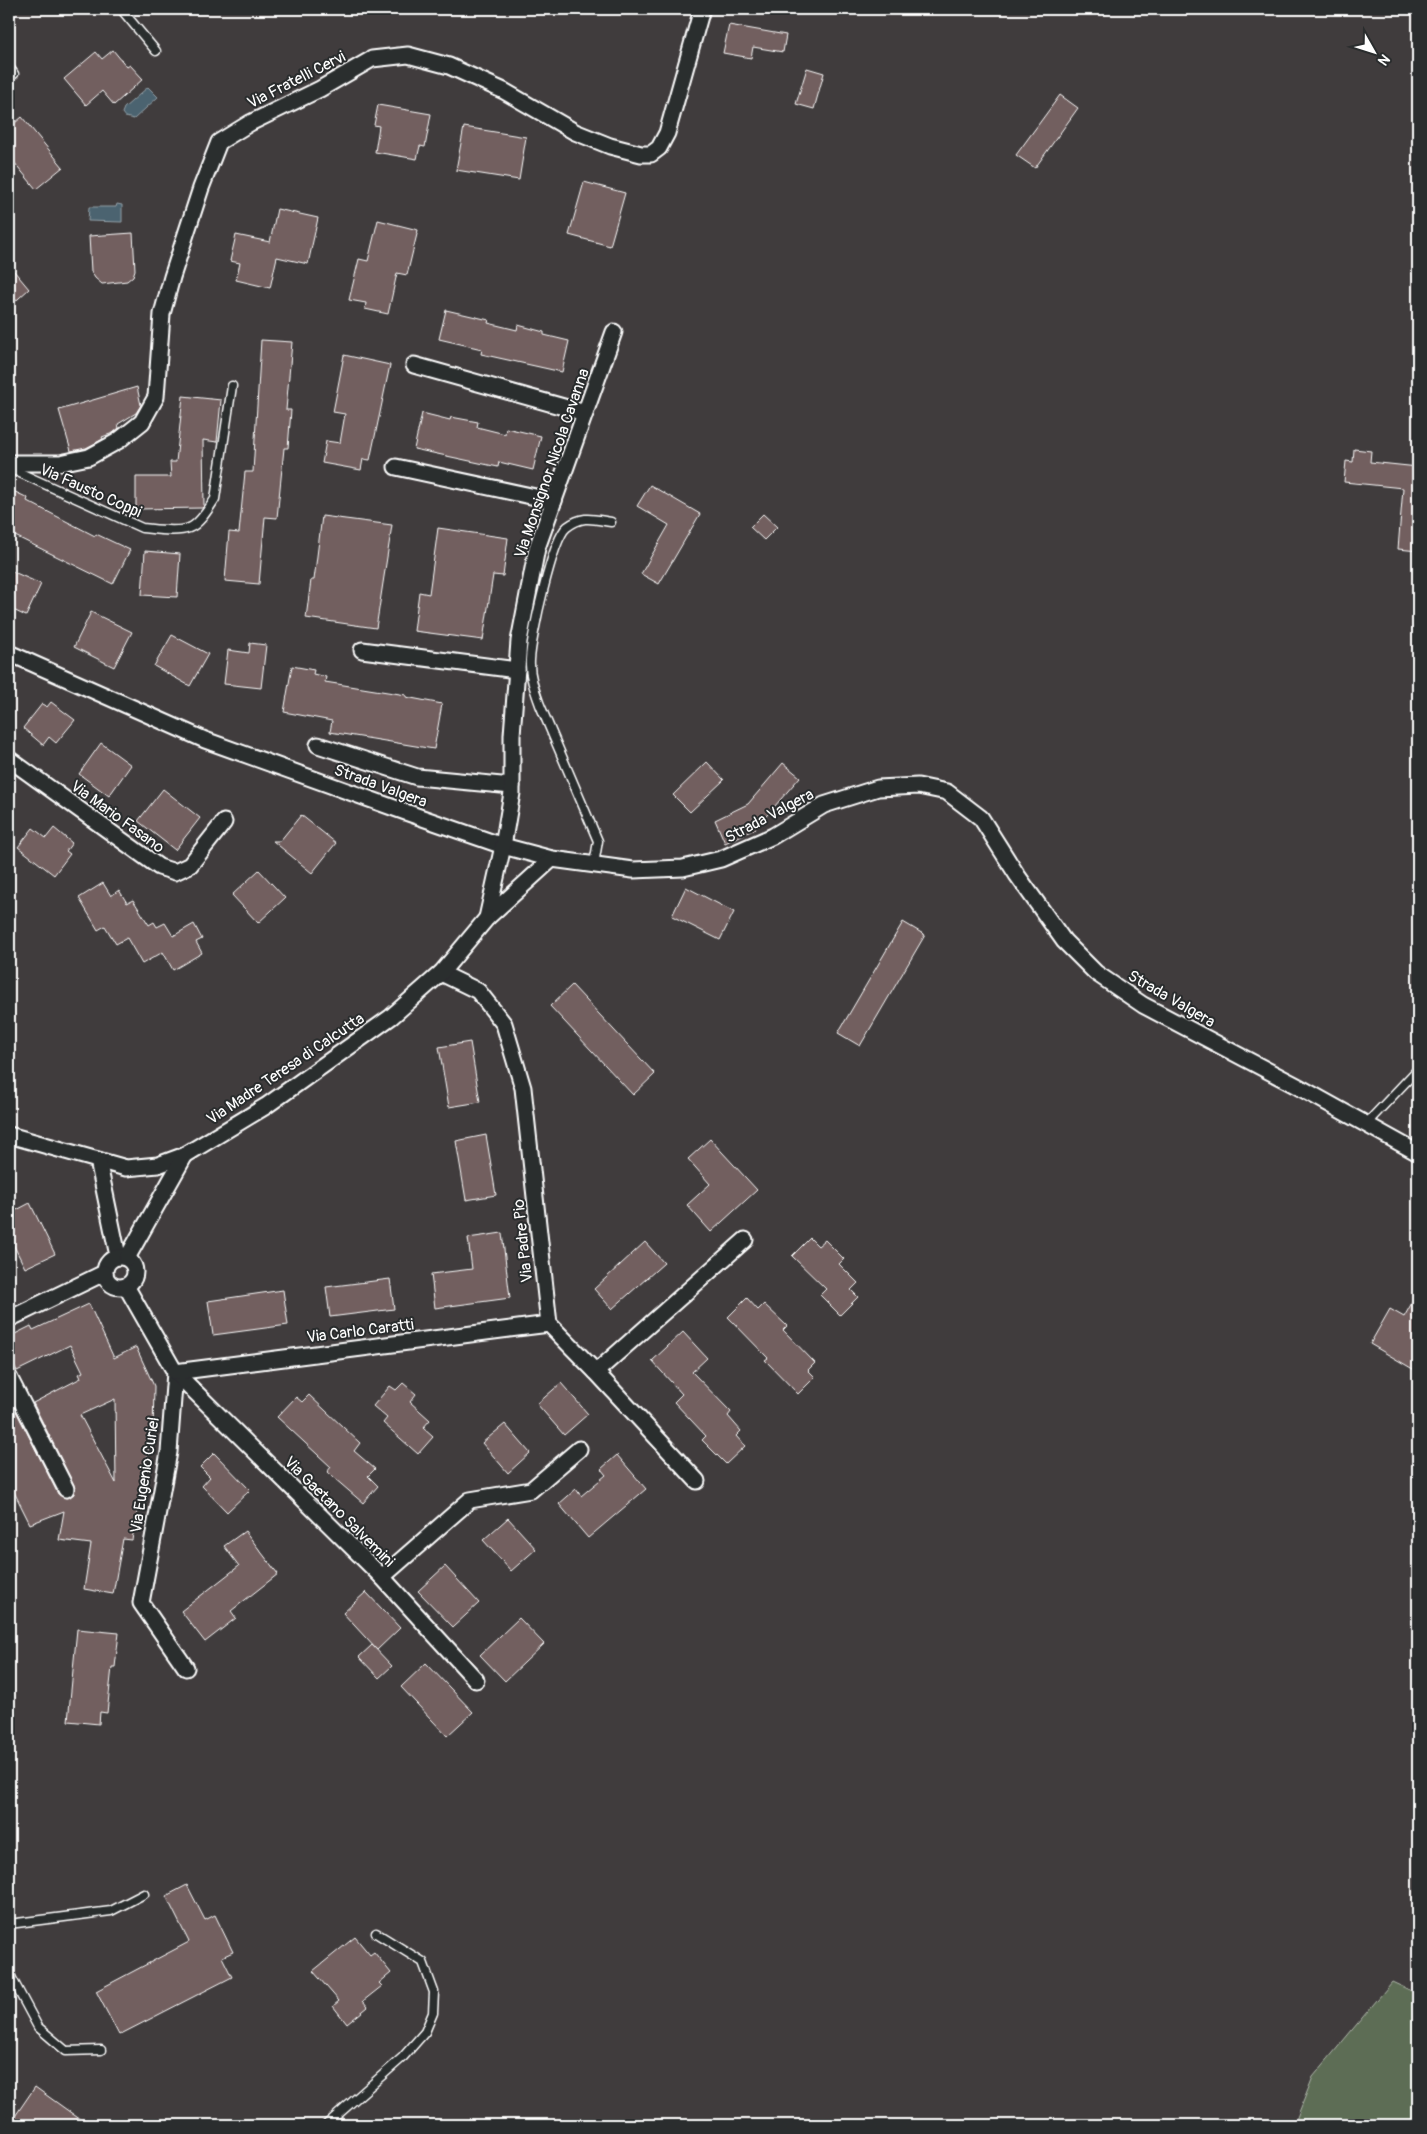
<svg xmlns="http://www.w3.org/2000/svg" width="1427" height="2134" font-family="Pangolin,sans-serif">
  <rect width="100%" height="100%" fill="#403c3d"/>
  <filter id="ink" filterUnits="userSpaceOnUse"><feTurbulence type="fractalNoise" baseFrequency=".02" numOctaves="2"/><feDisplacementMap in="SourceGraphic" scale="10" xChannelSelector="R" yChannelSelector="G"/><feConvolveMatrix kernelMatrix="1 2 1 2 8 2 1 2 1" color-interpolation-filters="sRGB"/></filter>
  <g filter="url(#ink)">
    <!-- green -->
    <polygon fill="#5d6d55" stroke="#aeb6aa" points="1392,1982 1418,1994 1418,2125 1294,2125 1313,2077"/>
    <!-- water -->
    <g fill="#4b636f" stroke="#93a1a9">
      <polygon points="148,87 158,97 134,119 125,117 122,113 124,108"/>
      <polygon points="117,204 122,205 122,222 88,221 89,207 116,207"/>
    </g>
    <!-- building -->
    <g fill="#725f5f" stroke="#fff" fill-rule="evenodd">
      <polygon points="729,25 786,35 783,52 753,47 751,58 723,53"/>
      <polygon points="113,50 127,67 130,65 143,79 114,105 102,91 86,105 64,79 96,52 102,59"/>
      <polygon points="807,68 824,73 814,109 796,104"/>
      <polygon points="1060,95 1078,108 1035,168 1016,155"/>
      <polygon points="378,105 431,114 425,147 420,146 417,159 375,152 379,126 374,125"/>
      <polygon points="22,117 63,167 36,189 9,156 9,128"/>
      <polygon points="464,127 526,137 519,180 456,170"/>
      <polygon points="584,182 625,193 610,246 569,235"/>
      <polygon points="277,209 318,218 308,264 277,257 270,288 236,280 240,263 230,261 236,235 270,242"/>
      <polygon points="378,220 418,230 407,275 397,273 388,314 365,309 366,303 349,300 359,259 368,261"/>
      <polygon points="133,233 135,270 133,276 127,281 102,284 95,278 91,271 89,236"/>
      <polygon points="9,265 29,289 9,307"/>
      <polygon points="446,310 489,320 488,323 517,330 518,325 544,332 544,335 569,341 562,372 481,354 482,349 439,339"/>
      <polygon points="261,340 292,342 286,410 291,410 288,448 284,448 277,518 265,517 259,584 225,581 229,532 239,533 245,472 253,472"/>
      <polygon points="344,355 390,365 370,460 363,459 361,470 322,463 326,441 340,443 345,414 333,412"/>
      <polygon points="137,387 141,405 136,413 118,424 119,428 113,433 102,437 103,439 86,448 71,451 59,410"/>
      <polygon points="183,396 221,400 217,442 203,440 204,506 202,508 136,509 136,477 171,477 170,462 176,462"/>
      <polygon points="422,413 450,420 451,417 478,422 477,427 505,434 506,428 541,436 533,470 499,462 498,467 414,449"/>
      <polygon points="1354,449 1371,451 1370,462 1418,467 1418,551 1398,549 1403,488 1344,482 1346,461 1353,462"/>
      <polygon points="650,485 700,514 659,584 641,574 669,525 637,506"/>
      <polygon points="9,489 28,498 27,501 95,536 96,534 130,550 113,584 9,533"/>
      <polygon points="763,514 777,527 764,540 750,527"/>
      <polygon points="322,516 392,525 376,628 306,618 311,580 314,580"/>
      <polygon points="438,528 508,538 503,576 493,575 483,640 414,631 419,592 429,594"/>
      <polygon points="145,551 180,554 177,597 142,595"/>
      <polygon points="9,570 41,584 26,616 9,608"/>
      <polygon points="91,612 132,632 114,667 74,647"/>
      <polygon points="172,635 208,654 190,686 154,666"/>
      <polygon points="250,643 266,645 261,688 224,684 228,650 249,653"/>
      <polygon points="292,666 314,670 313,674 326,677 325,682 406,695 406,697 442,704 434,749 330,732 332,721 284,712"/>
      <polygon points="51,702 75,720 56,743 49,737 43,745 23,728 42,704 47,707"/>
      <polygon points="101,743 131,765 109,796 79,774"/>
      <polygon points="707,762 724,780 690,812 673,795"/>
      <polygon points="783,763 800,777 755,829 725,843 715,820 748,804"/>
      <polygon points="163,789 200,818 175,850 138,821"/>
      <polygon points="301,815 336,843 312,873 273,841 280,841"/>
      <polygon points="33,828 46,838 54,828 72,843 66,851 70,854 54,875 18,847"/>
      <polygon points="259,870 285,898 258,923 232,895"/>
      <polygon points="103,883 111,896 119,890 127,903 133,900 149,925 154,922 157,927 165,923 173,936 194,924 202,939 196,942 202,953 173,970 163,952 142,964 127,938 116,944 105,926 98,930 79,898"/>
      <polygon points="686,887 734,912 720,940 672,916"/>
      <polygon points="903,922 925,935 860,1046 838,1033"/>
      <polygon points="572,985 655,1074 633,1095 550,1006"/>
      <polygon points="470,1042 480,1102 449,1107 439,1047"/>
      <polygon points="486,1135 496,1195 466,1200 456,1141"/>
      <polygon points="710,1139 757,1190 711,1232 687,1205 710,1184 688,1159"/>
      <polygon points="30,1203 55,1254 25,1268 9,1236 9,1214"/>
      <polygon points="502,1233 510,1298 435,1308 431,1274 472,1269 468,1238"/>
      <polygon points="810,1238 818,1246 825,1240 844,1259 839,1264 858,1283 851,1290 858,1297 840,1315 820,1295 826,1289 792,1256"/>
      <polygon points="645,1242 664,1263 612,1309 594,1289"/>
      <polygon points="390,1279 394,1309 330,1317 326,1287"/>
      <polygon points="283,1290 288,1325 213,1335 208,1301"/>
      <polygon points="1418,1292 1418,1372 1370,1344 1390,1309 1404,1317"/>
      <polygon points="747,1298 758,1310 764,1304 787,1326 783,1330 815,1363 808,1370 815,1377 798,1394 765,1360 768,1358 728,1317"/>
      <path d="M 89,1304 L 114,1358 L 136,1347 L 154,1386 L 153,1433 L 151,1433 L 132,1540 L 123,1539 L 113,1594 L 84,1589 L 91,1544 L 59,1540 L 64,1511 L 30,1524 L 9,1482 L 9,1415 L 16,1411 L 58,1494 L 66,1498 L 74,1494 L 74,1485 L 33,1403 L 81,1378 L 79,1374 L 83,1372 L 70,1345 L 17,1371 L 9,1355 L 9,1337 L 31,1326 L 33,1330 ZM 115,1399 L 116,1483 L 80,1415 Z"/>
      <polygon points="683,1332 707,1358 692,1372 731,1412 728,1416 741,1431 736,1436 745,1446 726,1464 702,1440 706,1436 674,1402 682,1394 652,1361"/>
      <polygon points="403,1383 416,1394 410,1402 430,1420 423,1428 433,1437 418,1454 383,1423 387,1418 373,1406 390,1386 396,1390"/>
      <polygon points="561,1383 588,1414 564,1435 537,1404"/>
      <polygon points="309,1395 360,1443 354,1451 375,1469 368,1476 378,1486 363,1503 327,1472 331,1467 277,1417 296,1397 302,1402"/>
      <polygon points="505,1424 530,1453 508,1473 482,1443"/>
      <polygon points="214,1453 250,1490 227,1512 202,1486 210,1477 200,1467"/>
      <polygon points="617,1455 646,1489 588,1538 559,1504 576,1489 581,1496 606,1475 601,1469"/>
      <polygon points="508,1518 536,1549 511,1571 483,1540"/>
      <polygon points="245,1531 278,1574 231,1611 236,1618 205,1642 181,1611 239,1566 224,1546"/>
      <polygon points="445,1566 479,1603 453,1627 418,1591"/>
      <polygon points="366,1592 400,1628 377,1650 343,1613"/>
      <polygon points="519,1618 544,1644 505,1681 480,1655"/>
      <polygon points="77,1629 119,1633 115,1667 112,1667 107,1713 100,1712 99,1724 68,1721"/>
      <polygon points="372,1645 392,1666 379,1678 359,1657"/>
      <polygon points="426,1663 473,1712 447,1736 401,1687"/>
      <polygon points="187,1885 205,1920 215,1915 233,1952 222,1957 232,1977 119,2035 96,1991 189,1942 166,1896"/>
      <polygon points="355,1937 370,1955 374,1952 391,1973 379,1983 382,1986 363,2001 368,2007 347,2024 333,2006 339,2001 313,1971"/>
      <polygon points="35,2087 88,2125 9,2125"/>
    </g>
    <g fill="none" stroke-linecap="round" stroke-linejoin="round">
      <defs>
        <g id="lane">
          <polyline points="121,9 156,51"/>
          <polyline points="9,67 14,74"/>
          <path d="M 9,468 L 142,528 C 154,529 177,533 189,528 C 200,524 209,508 215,499 L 232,386"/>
          <path d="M 594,864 L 598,841 L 540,705 C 535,691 529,675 530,660 C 531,638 552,539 567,527 C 583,515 592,519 611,522"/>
          <polyline points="1366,1124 1418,1069"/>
          <polyline points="9,1924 111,1911 144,1894"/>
          <polyline points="9,1973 38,2027 66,2051 101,2050"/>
          <polyline points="326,2125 403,2057 425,2032 433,2013 434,1992 423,1962 376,1933"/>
        </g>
        <g id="street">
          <polyline points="414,365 585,413"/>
          <polyline points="9,463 60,463 89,457 118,441 142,422 156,397 162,314 172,277 201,188 219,142 250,123 320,89 372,59 408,55 449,66 504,91 575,132 610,146 641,154 651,154 659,148 667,133 702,9"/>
          <polyline points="396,467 554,501"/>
          <polyline points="362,650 517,670"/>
          <polyline points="9,653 205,740 411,814 503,846 552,859 633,870 683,868 721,859 773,836 824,805 878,788 918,786 947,792 981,818 1017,875 1064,941 1096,973 1143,1005 1297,1086 1418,1153"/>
          <polyline points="318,745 417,777 512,786"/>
          <polyline points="9,759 159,867 175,872 190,865 224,822"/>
          <polyline points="552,859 487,918 503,846 512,793 512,735 519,641 537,548 614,332"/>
          <polyline points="441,973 478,991 504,1024 523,1088 549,1324 596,1372 697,1481"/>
          <polyline points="9,1135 126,1168 158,1165 185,1155 266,1106 391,1017 441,973 487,918"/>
          <polyline points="98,1160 118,1256"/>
          <circle cx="120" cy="1272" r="15"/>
          <polyline points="127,1258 185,1155"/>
          <polyline points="126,1286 175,1372 169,1452 141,1603 186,1668"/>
          <polyline points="9,1319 104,1273"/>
          <polyline points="175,1372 382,1577 476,1680"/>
          <polyline points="175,1372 549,1324"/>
          <polyline points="596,1372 745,1240"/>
          <polyline points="9,1377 66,1489"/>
          <polyline points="382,1577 470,1500 531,1490 579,1449"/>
        </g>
      </defs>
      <!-- lane casing -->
      <use href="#lane" stroke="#fff" stroke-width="11"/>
      <!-- street casing -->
      <use href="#street" stroke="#fff" stroke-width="19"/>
      <!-- lane -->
      <use href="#lane" stroke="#2a2d2e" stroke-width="8"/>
      <!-- street -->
      <use href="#street" stroke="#2a2d2e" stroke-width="15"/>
    </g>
  </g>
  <g text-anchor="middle" stroke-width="4" stroke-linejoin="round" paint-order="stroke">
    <!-- street labels -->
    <g font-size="16" fill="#fff" stroke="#2a2d2e">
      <text transform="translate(296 79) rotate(-27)" y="6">Via Fratelli Cervi</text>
      <text transform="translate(551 463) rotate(-71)" y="6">Via Monsignor Nicola Cavanna</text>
      <text transform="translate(91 490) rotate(24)" y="6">Via Fausto Coppi</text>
      <text transform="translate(381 785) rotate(20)" y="6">Strada Valgera</text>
      <text transform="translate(769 815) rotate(-28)" y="6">Strada Valgera</text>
      <text transform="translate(118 816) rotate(36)" y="6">Via Mario Fasano</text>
      <text transform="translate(1172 998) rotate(30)" y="6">Strada Valgera</text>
      <text transform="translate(285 1068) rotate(-34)" y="6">Via Madre Teresa di Calcutta</text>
      <text transform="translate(522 1241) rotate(-96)" y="6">Via Padre Pio</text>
      <text transform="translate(360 1330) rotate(-7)" y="6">Via Carlo Caratti</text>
      <text transform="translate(144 1475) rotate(-81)" y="6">Via Eugenio Curiel</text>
      <text transform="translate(340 1511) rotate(45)" y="6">Via Gaetano Salvemini</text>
    </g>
  </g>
  <!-- margin -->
  <rect width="1427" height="2134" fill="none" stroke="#2a2d2e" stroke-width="30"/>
  <rect x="15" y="15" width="1397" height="2104" fill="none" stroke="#fff" stroke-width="2" filter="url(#ink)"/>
  <!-- north arrow -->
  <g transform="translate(1374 52) rotate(129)" stroke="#2a2d2e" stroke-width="4" paint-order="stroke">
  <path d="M0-4L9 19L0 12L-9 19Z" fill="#ffffff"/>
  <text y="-8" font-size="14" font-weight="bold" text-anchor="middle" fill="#ffffff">N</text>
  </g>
</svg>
